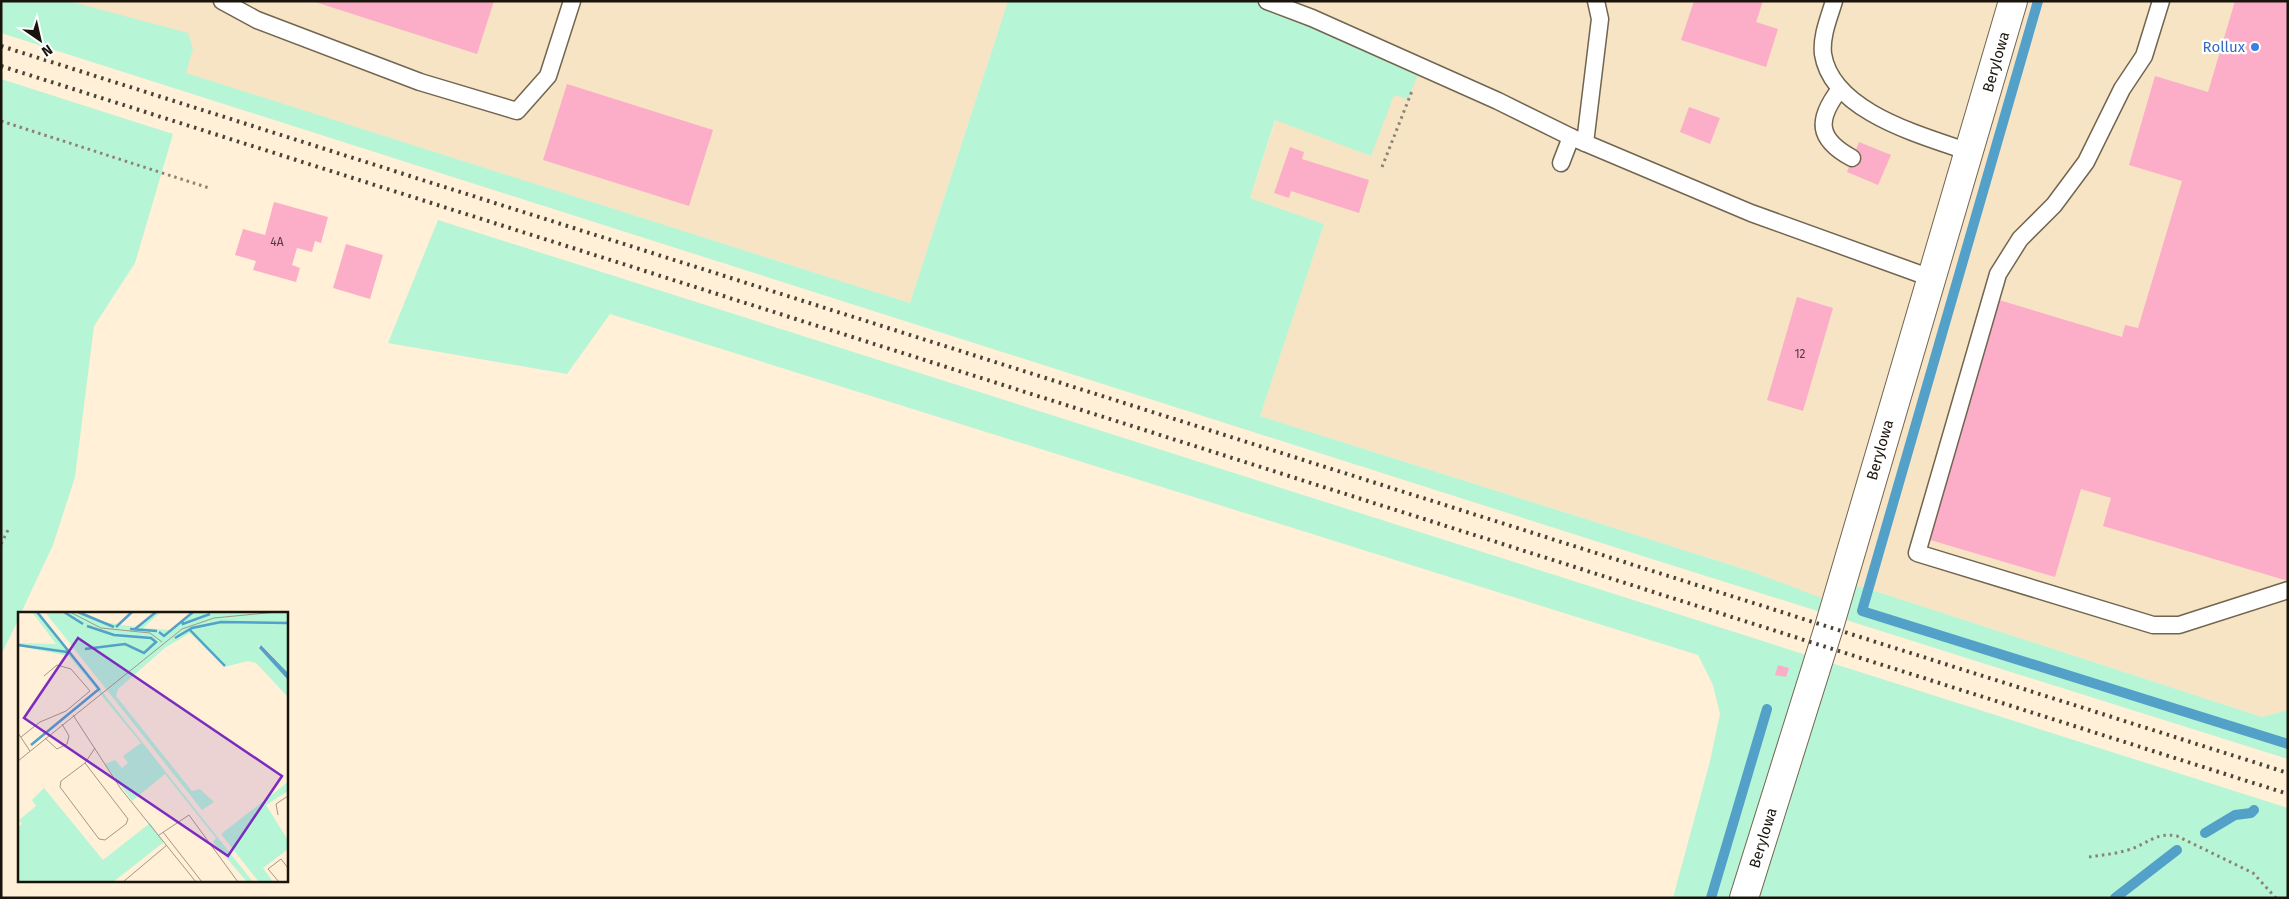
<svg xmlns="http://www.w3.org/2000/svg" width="2289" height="899" font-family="'Fira Sans',sans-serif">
  <rect width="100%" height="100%" fill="#fff0d7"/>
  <!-- built -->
  <g fill="#f6e4c5">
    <polygon points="68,1 1008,1 910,303 185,73 193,49"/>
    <polygon points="1267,1 2288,1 2288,710 2262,717 1875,591 1842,582 1836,604 1753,572 1260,416 1324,224 1250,198 1276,119 1371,156"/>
  </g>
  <!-- green -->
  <g fill="#b6f5d6">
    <polygon points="1,1 68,1 188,33 193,49 186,73 910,303 1008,1 1267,1 1421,67 1408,99 1394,95 1371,156 1275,120 1250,198 1324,224 1260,416 1753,572 1835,603 1842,582 1875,591 2262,717 2288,710 2288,759 1652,559 1,33"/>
    <polygon points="1,79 173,134 135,263 94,326 75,477 53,545 21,613 19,613 19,618 1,655"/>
    <polygon points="438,220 2288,808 2288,898 1673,898 1710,761 1720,714 1713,685 1698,655 610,314 567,374 388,343"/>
  </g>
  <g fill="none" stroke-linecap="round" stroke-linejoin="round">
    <!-- stream -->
    <g stroke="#53a0c8" stroke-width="10">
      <polyline points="2038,1 1862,611 2288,744"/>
      <polyline points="2205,833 2235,815 2251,813 2254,810"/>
      <polyline points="1711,898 1767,709"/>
      <polyline points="2115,898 2177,850"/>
    </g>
  </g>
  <!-- building -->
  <g fill="#fcaec9">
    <polygon points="312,1 494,1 477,54"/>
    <polygon points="1694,1 1763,1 1756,22 1778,29 1766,67 1681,40"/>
    <polygon points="2235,1 2288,1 2288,581 2103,526 2111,498 2081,489 2055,577 1927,539 1999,300 2122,337 2125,325 2138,328 2182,181 2129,165 2155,76 2208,92"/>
    <polygon points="567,84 713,130 689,206 543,160"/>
    <polygon points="1689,107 1720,118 1710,144 1680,132"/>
    <polygon points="1859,142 1891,155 1878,185 1847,172"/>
    <polygon points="1290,147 1304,152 1302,159 1369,180 1359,213 1291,191 1289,198 1274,193"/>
    <polygon points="274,202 328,217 321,243 315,241 312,252 297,248 292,265 300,268 296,282 253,270 256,261 235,255 243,229 265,235"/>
    <polygon points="346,244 383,255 370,299 333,288"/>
    <polygon points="1797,297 1833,308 1803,411 1767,400"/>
    <polygon points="1778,665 1789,668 1786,677 1775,675"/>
  </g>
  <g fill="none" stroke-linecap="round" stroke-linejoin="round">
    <defs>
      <g id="lane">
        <polyline points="222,1 257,20 420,82 517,111 548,76 572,1"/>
        <polyline points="1267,1 1312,18 1498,101 1571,137 1751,213 1931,278"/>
        <path d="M 1834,1 C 1829,18 1821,36 1823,54 C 1832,112 1921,135 1969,152"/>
        <polyline points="2161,1 2144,56 2122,89 2086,162 2054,205 2020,239 1998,274 1917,553 2153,625 2179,625 2288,590"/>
        <path d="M 1840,89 C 1816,120 1817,139 1852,158"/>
        <polyline points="1585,143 1600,19 1596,1"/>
        <polyline points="1561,163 1571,137"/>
      </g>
      <polyline id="street" points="1744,898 1829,627 2013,1"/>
    </defs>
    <!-- lane casing -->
    <use href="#lane" stroke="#726550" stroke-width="19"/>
    <!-- street casing -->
    <use href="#street" stroke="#726550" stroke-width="30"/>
    <!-- path -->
    <g stroke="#8d8372" stroke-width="3" stroke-dasharray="2.5 4" stroke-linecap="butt">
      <polyline points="1,121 209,188"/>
      <polyline points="1382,167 1412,91"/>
      <polyline points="1,544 8,530"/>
      <path d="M 2089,857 C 2102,855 2115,854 2128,850 C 2148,844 2155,832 2177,836 L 2253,873 L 2276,898"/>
    </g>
    <!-- lane -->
    <use href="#lane" stroke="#fff" stroke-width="16"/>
    <!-- street -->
    <use href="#street" stroke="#fff" stroke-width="28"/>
    <!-- rail -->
    <g stroke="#4a4337" stroke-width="4" stroke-dasharray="2.5 5" stroke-linecap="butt">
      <polyline points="1,46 2288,773"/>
      <polyline points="1,66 2288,794"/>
    </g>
  </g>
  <!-- markers -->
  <circle fill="#3f7fe0" stroke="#fff" stroke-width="2" cx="2255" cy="47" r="5"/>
  <g text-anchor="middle" stroke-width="4.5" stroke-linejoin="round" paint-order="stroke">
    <!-- number labels -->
    <g font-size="12" fill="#523b3b">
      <text x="277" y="246">4A</text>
      <text x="1800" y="358">12</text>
    </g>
    <!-- shop labels -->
    <g font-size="15" fill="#366cbe" stroke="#fff" text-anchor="end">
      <text x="2245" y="52">Rollux</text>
    </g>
    <!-- street labels -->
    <g font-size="15" fill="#1a150c" stroke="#fff">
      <text transform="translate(1996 62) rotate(-74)" y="5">Berylowa</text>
      <text transform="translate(1880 450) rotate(-74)" y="5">Berylowa</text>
      <text transform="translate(1763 838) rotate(-73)" y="5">Berylowa</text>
    </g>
  </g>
  <!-- overview -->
  <g transform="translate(18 612)">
    <rect width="270" height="270" fill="#fff0d7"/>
    <path d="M 14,0 L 21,0 L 235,270 L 229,270 L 195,230 L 198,226 L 147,162 L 114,189 L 87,152 L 97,148 L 104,156 L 110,151 L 105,144 L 123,131 L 51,44 L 0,34 L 0,31 L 38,32 ZM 27,0 L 64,0 L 85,10 L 118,15 L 138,0 L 143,0 L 125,16 L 153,18 L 175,0 L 270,1 L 270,61 L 244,33 L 240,34 L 270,68 L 270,85 L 238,51 L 230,49 L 206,55 L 172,21 L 148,35 L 100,77 L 98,84 L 174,179 L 182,177 L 196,190 L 184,198 ZM 270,170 L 270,179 L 248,193 L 270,228 L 270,237 L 245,256 L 255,270 L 241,270 L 203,222 ZM 26,176 L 85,248 L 132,211 L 146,230 L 95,270 L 0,270 L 0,215 L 4,212 L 1,208 L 18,194 L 14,188 Z" fill="#b6f5d6"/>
    <path d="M 243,33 L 270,61 L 270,68 L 241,36 Z" fill="#53a0c8"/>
    <path fill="none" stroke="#53a0c8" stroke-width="2.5" d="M 46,0 L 65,12M 60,0 L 96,15M 164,9 L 165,12 L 192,2M 98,15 L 114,0M 112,17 L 139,19M 117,17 L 138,0M 172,18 L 207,54M 141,20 L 146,24 L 175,0M 157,26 L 174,16 L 203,10 L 270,11M 0,33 L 49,40M 67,37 L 107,32 L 126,41 L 138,30 L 133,26 L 96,23 L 69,14M 13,133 L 81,77 L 19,0"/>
    <path fill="none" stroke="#a39886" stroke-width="1" d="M 52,0 L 83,16 L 132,21 L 144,30M 55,103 L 103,177 L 178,270M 0,121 L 12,139M 3,125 L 22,110 L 48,99 L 72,79 L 53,57 L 39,53 L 26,64M 27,126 L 39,137 L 49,132 L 51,124 L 44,112M 0,149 L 164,17 L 196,6 L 259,0M 67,151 L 110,207 L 108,212 L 87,228 L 81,227 L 42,175 L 43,169 L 67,151 L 77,136M 260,203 L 258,192 L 270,184M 145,220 L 184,270M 141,223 L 171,203 L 220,270M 105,270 L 149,233M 261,270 L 250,257 L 263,247 L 270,256"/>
    <path fill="#7b2cbf" fill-opacity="0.15" stroke="#7b2cbf" stroke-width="2.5" d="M 60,26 L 264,164 L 210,244 L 6,106 Z"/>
    <rect width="270" height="270" fill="none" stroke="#1a150c" stroke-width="2.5"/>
  </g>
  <!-- border -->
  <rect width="2289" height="899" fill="none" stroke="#1a150c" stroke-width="5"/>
  <!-- north arrow -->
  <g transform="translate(40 40) rotate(146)" stroke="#ffffff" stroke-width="4" paint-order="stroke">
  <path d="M0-4L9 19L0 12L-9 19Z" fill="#1a150c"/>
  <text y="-8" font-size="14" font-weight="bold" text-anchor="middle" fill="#1a150c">N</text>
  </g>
</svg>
